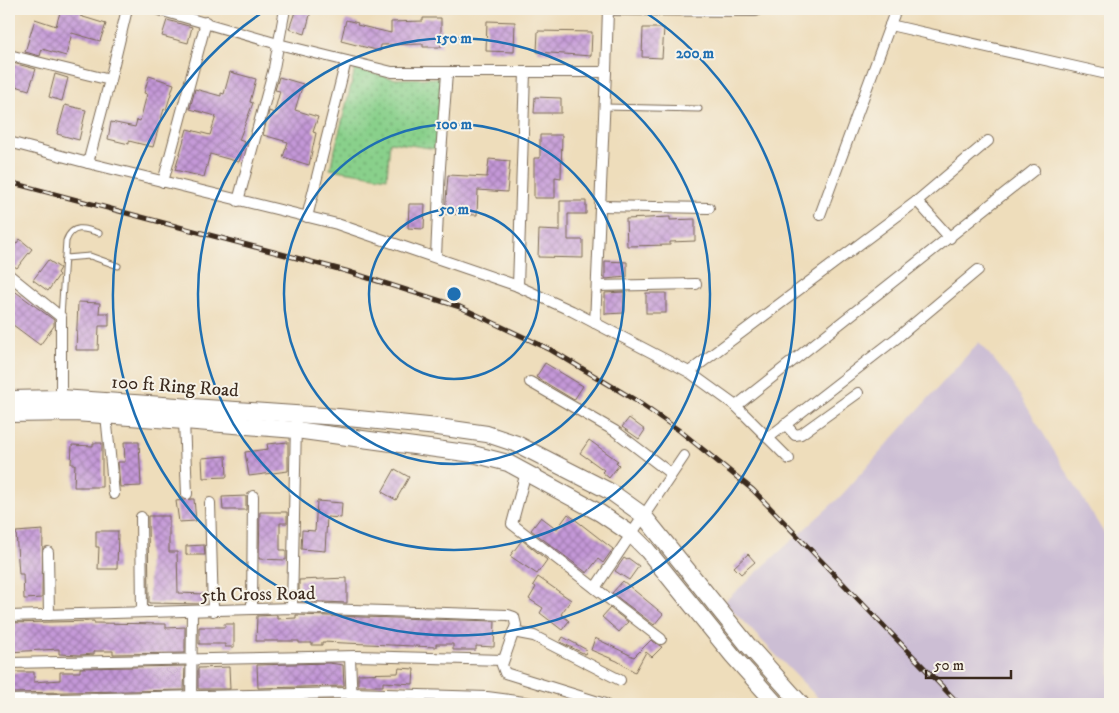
<svg xmlns="http://www.w3.org/2000/svg" width="1119" height="713" font-family="'IM FELL DW Pica',serif">
  <defs>
    <pattern id="grass-dots" width="8" height="8" patternUnits="userSpaceOnUse" patternTransform="scale(1.25)"><rect width="8" height="8" fill="#89d08b"/><path d="M2 2h.1M6 6h.1" fill="none" stroke="#71a971" stroke-width="1.8" stroke-linecap="round"/></pattern>
    <pattern id="building-cross-hatch" width="8" height="8" patternUnits="userSpaceOnUse" patternTransform="scale(1.25)"><rect width="8" height="8" fill="#c498d8"/><path d="M0 0l8 8M0 8l8-8" fill="none" stroke="#a07caf"/></pattern>
  </defs>
  <rect width="100%" height="100%" fill="#f7f3e8"/>
  <filter id="ink" filterUnits="userSpaceOnUse"><feTurbulence type="fractalNoise" baseFrequency=".02" numOctaves="2"/><feDisplacementMap in="SourceGraphic" scale="10" xChannelSelector="R" yChannelSelector="G"/><feConvolveMatrix kernelMatrix="1 2 1 2 8 2 1 2 1" color-interpolation-filters="sRGB"/></filter>
  <filter id="wash" filterUnits="userSpaceOnUse"><feTurbulence type="fractalNoise" baseFrequency=".0096" numOctaves="4" result="noise"/><feDisplacementMap in="SourceGraphic" scale="20" xChannelSelector="R" yChannelSelector="G"/><feGaussianBlur stdDeviation="1.12" result="paint"/><feColorMatrix in="noise" values="0 0 0 0 0 0 0 0 0 0 0 0 0 0 0 0 0 1.4 0 .05"/><feComposite in="paint" operator="in"/></filter>
  <g filter="url(#wash)">
    <rect width="100%" height="100%" fill="#edb"/>
    <!-- railway -->
    <polygon fill="#ccbed4" points="979,342 1010,379 1110,543 1110,704 824,704 724,602 840,497"/>
    <!-- grass -->
    <polygon fill="url(#grass-dots)" stroke="#627d54" points="355,69 396,79 441,78 436,149 390,142 387,178 330,169"/>
    <g id="blocks">
      <!-- building -->
      <g fill="url(#building-cross-hatch)">
        <polygon points="61,9 82,9 80,16 106,24 100,41 72,33 66,56 42,49 40,56 25,52 35,19 56,26"/>
        <polygon points="296,9 311,11 305,34 289,29"/>
        <polygon points="423,18 441,18 441,47 423,47 423,44 381,45 380,51 341,41 346,20 358,23 357,25 391,33 391,22 423,21"/>
        <polygon points="167,20 192,27 188,43 162,36"/>
        <polygon points="487,21 515,22 514,52 486,51"/>
        <polygon points="643,28 664,28 662,58 642,57"/>
        <polygon points="538,31 592,32 591,56 537,52"/>
        <polygon points="9,62 36,69 29,90 9,84"/>
        <polygon points="230,72 256,79 250,102 253,103 239,140 245,142 239,162 210,154 204,177 175,170 187,129 210,135 216,116 190,109 195,89 221,96 221,93 224,94"/>
        <polygon points="55,74 68,78 62,101 49,97"/>
        <polygon points="149,76 174,84 166,110 164,109 153,147 129,141 129,144 108,139 111,122 135,127 137,120 140,121 147,94 144,93"/>
        <polygon points="279,77 303,84 295,110 318,117 313,132 316,133 309,165 283,157 288,142 263,135 269,111 274,113 280,91 275,90"/>
        <polygon points="535,97 561,98 561,113 534,113"/>
        <polygon points="65,105 86,110 79,140 57,134"/>
        <polygon points="540,135 562,135 561,178 555,177 555,198 534,198 534,158 540,158"/>
        <polygon points="489,159 510,161 507,192 478,190 477,215 445,214 448,175 487,177"/>
        <polygon points="560,201 586,201 586,214 568,214 568,240 583,240 583,258 538,257 539,230 560,231"/>
        <polygon points="409,204 425,204 424,229 408,228"/>
        <polygon points="670,217 670,220 695,219 695,241 670,242 670,245 627,246 626,219"/>
        <polygon points="20,239 32,249 17,268 9,263 9,253"/>
        <polygon points="48,260 60,268 57,273 59,275 48,291 33,280"/>
        <polygon points="605,261 627,262 627,277 605,279"/>
        <polygon points="9,287 54,320 54,326 40,345 9,322"/>
        <polygon points="624,292 624,313 605,314 605,293"/>
        <rect x="646" y="293" width="20" height="20"/>
        <polygon points="78,302 100,303 99,313 109,313 109,326 99,326 98,350 76,350"/>
        <polygon points="545,363 583,386 574,400 536,377"/>
        <polygon points="629,418 645,430 639,439 622,427"/>
        <polygon points="589,440 618,461 616,462 619,465 609,478 602,472 604,470 580,453"/>
        <polygon points="124,442 139,442 141,486 120,487 118,462 125,462"/>
        <polygon points="288,442 288,471 249,476 245,452 268,449 267,444"/>
        <polygon points="93,443 102,443 102,487 74,487 75,464 71,464 72,445 93,446"/>
        <polygon points="226,456 227,477 203,478 202,458"/>
        <polygon points="395,469 409,477 396,500 382,492"/>
        <polygon points="246,496 246,510 223,510 222,497"/>
        <polygon points="191,499 194,499 196,521 179,522 176,501"/>
        <polygon points="317,501 342,503 341,518 327,517 325,551 301,549 302,530 315,531"/>
        <polygon points="260,512 287,512 287,523 280,523 280,550 286,550 286,560 259,559"/>
        <polygon points="568,514 613,549 603,563 598,559 587,573 531,530 541,517 557,529"/>
        <polygon points="148,516 169,516 169,552 177,552 178,593 205,594 204,604 149,603"/>
        <polygon points="43,530 42,598 24,599 23,574 19,574 16,532"/>
        <polygon points="96,531 118,531 117,569 98,569 99,547 96,547"/>
        <polygon points="522,540 547,560 537,574 510,556"/>
        <polygon points="204,545 205,555 186,555 186,546"/>
        <polygon points="748,554 755,562 741,574 734,567"/>
        <polygon points="624,558 627,560 628,558 639,566 629,580 615,571"/>
        <polygon points="538,577 571,600 561,614 569,621 562,630 540,613 543,608 529,599 536,587 533,585"/>
        <polygon points="347,578 347,603 299,601 299,580"/>
        <polygon points="623,581 663,614 654,625 612,593"/>
        <polygon points="610,608 628,622 619,632 602,617"/>
        <polygon points="277,615 277,619 296,618 296,615 495,621 494,647 476,646 476,650 453,650 453,644 436,644 436,647 322,642 322,645 312,645 312,643 299,643 299,641 256,641 257,616"/>
        <polygon points="94,621 94,623 166,624 166,628 185,627 185,653 113,654 113,651 94,651 94,654 80,655 59,654 59,649 9,652 9,623"/>
        <polygon points="224,624 234,624 234,647 225,647 225,644 199,644 199,627 225,627"/>
        <polygon points="563,637 587,650 585,654 560,642"/>
        <polygon points="595,638 634,657 651,640 662,647 652,657 646,652 635,672 617,661 591,650"/>
        <polygon points="329,663 343,665 344,686 258,688 257,665"/>
        <polygon points="185,666 184,690 9,693 9,674 17,672 34,672 34,682 60,680 60,672 80,672 80,668"/>
        <polygon points="229,667 230,689 198,689 198,668"/>
        <polygon points="399,668 414,669 413,684 383,682 383,686 358,686 358,674 398,673"/>
        <polygon points="338,700 339,704 258,704 258,702"/>
      </g>
    </g>
  </g>
  <g filter="url(#ink)">
    <use href="#blocks" fill-opacity="0" stroke="#7a6955" stroke-width="1"/>
    <g fill="none" stroke-linecap="round" stroke-linejoin="round">
      <defs>
        <g id="service">
          <polyline points="605,107 699,109"/>
          <polyline points="65,258 90,256 118,266"/>
          <path d="M 61,317 L 66,241 C 72,224 84,228 99,233"/>
        </g>
        <g id="minor">
          <polyline points="156,9 278,44 392,72 606,72 608,9"/>
          <polyline points="608,10 756,11"/>
          <polyline points="890,25 1107,74"/>
          <polyline points="9,55 110,80 88,163 9,142"/>
          <polyline points="110,80 127,9"/>
          <polyline points="88,163 337,224 515,285 572,311 689,372 736,406 1034,170"/>
          <polyline points="163,182 206,22"/>
          <polyline points="238,201 274,68 285,9"/>
          <polyline points="917,201 950,238"/>
          <polyline points="600,206 709,208"/>
          <polyline points="820,215 896,9"/>
          <polyline points="307,217 346,61"/>
          <polyline points="436,257 440,167 447,73"/>
          <polyline points="9,275 61,317 61,398"/>
          <polyline points="518,286 525,72"/>
          <polyline points="597,286 696,284"/>
          <polyline points="595,323 606,72"/>
          <polyline points="689,372 917,201 988,141"/>
          <polyline points="530,382 615,431 670,473"/>
          <polyline points="736,406 789,459"/>
          <polyline points="106,415 114,494"/>
          <polyline points="184,421 187,494"/>
          <polyline points="785,424 795,435 801,434 858,393"/>
          <polyline points="768,438 898,337 978,270"/>
          <polyline points="526,472 512,524 661,639"/>
          <polyline points="210,503 213,611"/>
          <polyline points="141,517 142,612"/>
          <polyline points="48,552 49,615"/>
          <polyline points="595,588 684,456"/>
          <polyline points="292,608 296,424"/>
          <polyline points="252,609 253,496"/>
          <polyline points="9,616 292,608 508,615 514,617 516,625 502,665 505,673 605,704"/>
          <polyline points="513,632 534,636 620,680"/>
          <polyline points="350,657 352,704"/>
          <polyline points="9,663 357,656 503,660"/>
          <polyline points="9,700 351,693 487,697 539,704"/>
          <polyline points="191,704 192,611"/>
        </g>
        <g id="primary">
          <polyline points="9,399 61,398 338,417 438,427 487,434 517,444 611,492 643,515 747,644 801,704"/>
          <polyline points="9,414 75,413 184,421 296,430 473,454 508,463 600,513 631,534 647,550 733,656 776,704"/>
        </g>
      </defs>
      <!-- service casing -->
      <use href="#service" stroke="#7a6955" stroke-width="7"/>
      <!-- minor casing -->
      <use href="#minor" stroke="#7a6955" stroke-width="12"/>
      <!-- primary casing -->
      <use href="#primary" stroke="#7a6955" stroke-width="18"/>
      <!-- service -->
      <use href="#service" stroke="#fff" stroke-width="5"/>
      <!-- minor -->
      <use href="#minor" stroke="#fff" stroke-width="10"/>
      <!-- primary -->
      <use href="#primary" stroke="#fff" stroke-width="16"/>
      <defs>
        <polyline id="rail" points="9,182 346,271 460,307 551,350 635,400 680,431 753,490 959,704"/>
      </defs>
      <!-- rail casing -->
      <use href="#rail" stroke="#3b2a1e" stroke-width="5"/>
      <!-- rail -->
      <use href="#rail" stroke="#f7f3e8" stroke-width="3" stroke-dasharray="9" stroke-linecap="butt"/>
    </g>
  </g>
  <!-- distance rings -->
  <g fill="none" stroke="#1f6fb2" stroke-width="2.5">
    <circle cx="454" cy="294" r="85"/>
    <circle cx="454" cy="294" r="170"/>
    <circle cx="454" cy="294" r="256"/>
    <path d="M642 10A341 341 0 1 1 266 10"/>
  </g>
  <g text-anchor="middle" stroke-width="4" stroke-linejoin="round" paint-order="stroke">
    <!-- street labels -->
    <g font-size="19" fill="#3b2a1e" stroke="#f7f3e8">
      <text transform="translate(175 385) rotate(4)" y="7">100 ft Ring Road</text>
      <text transform="translate(258 593) rotate(-1)" y="7">5th Cross Road</text>
    </g>
  </g>
  <circle cx="454" cy="294" r="8" fill="#1f6fb2" stroke="#f7f3e8" stroke-width="2.5"/>
  <g font-size="15" text-anchor="middle" font-weight="bold" fill="#1f6fb2" stroke="#f7f3e8" stroke-width="4" stroke-linejoin="round" paint-order="stroke">
    <text x="454" y="43">150 m</text>
    <text x="695" y="58">200 m</text>
    <text x="454" y="129">100 m</text>
    <text x="454" y="214">50 m</text>
  </g>
  <!-- margin -->
  <rect width="1119" height="713" fill="none" stroke="#f7f3e8" stroke-width="30"/>
  <!-- scale -->
  <path d="M926 670v8h85v-8" fill="none" stroke="#3b2a1e" stroke-width="2.5"/>
  <text x="934" y="670" font-size="15" fill="#3b2a1e" stroke="#f7f3e8" stroke-width="4" paint-order="stroke">50 m</text>
</svg>
